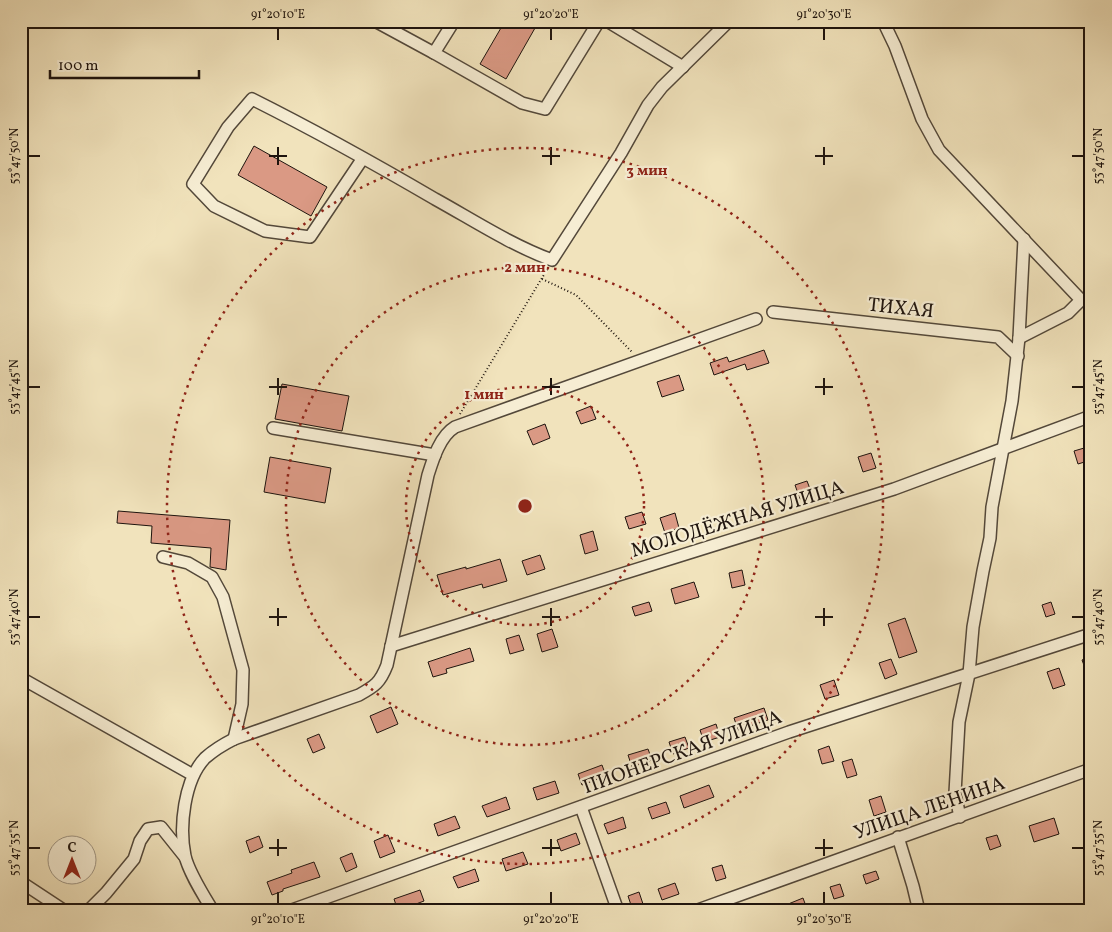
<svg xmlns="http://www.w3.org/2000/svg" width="1112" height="932" font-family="Vollkorn,serif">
  <rect width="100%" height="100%" fill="#f1e3bc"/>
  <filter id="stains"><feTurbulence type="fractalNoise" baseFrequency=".004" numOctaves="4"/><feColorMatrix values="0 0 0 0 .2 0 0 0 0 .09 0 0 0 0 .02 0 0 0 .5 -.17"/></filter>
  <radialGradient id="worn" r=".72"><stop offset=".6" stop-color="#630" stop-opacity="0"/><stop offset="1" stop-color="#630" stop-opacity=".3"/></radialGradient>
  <!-- building -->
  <g fill="#da9984" stroke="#1e140e">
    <polygon points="505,21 539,21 506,79 480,64"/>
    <polygon points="254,146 327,187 311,216 238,175"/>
    <polygon points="764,350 769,363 747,370 745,364 714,375 710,363 727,357 729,362"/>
    <polygon points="679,375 684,390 662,397 657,382"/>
    <polygon points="282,384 349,396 342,431 275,419"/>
    <polygon points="591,406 596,419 581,424 576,412"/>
    <polygon points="545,424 550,438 533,445 527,431"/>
    <polygon points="1091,446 1091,460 1078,464 1074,451"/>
    <polygon points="871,453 876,468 863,472 858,457"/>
    <polygon points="270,457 331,468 325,503 264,492"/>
    <polygon points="807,481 812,494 800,499 795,485"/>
    <polygon points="118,511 230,520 226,570 210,567 211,548 151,543 152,526 117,523"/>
    <polygon points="642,512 646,524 629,529 625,517"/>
    <polygon points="675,513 679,528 665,533 660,518"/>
    <polygon points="593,531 598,550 585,554 580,535"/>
    <polygon points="540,555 545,569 527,575 522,561"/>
    <polygon points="500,559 507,581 483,588 482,584 443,595 437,575 466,567 466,569"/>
    <polygon points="742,570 745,585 732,588 729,573"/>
    <polygon points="694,582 699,597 675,604 671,589"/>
    <polygon points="649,602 652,611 635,616 632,607"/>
    <polygon points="1051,602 1055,614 1046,617 1042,605"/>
    <polygon points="905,618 917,652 899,658 888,624"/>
    <polygon points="552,629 558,647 542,652 537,634"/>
    <polygon points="519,635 524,650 510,654 506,639"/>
    <polygon points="470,648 474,661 446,669 447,673 433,677 428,662"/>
    <polygon points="1091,656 1091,681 1090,681 1082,660"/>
    <polygon points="891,659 897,674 885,679 879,663"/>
    <polygon points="1059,668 1065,685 1053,689 1047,672"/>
    <polygon points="834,680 839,695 825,699 820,685"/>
    <polygon points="391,707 398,724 377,733 370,716"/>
    <polygon points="764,708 768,720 738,730 734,718"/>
    <polygon points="716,724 720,737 704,742 700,730"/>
    <polygon points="319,734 325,748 313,753 307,739"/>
    <polygon points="685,737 689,748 673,754 669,742"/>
    <polygon points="829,746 834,761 822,764 818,750"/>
    <polygon points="648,749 652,760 632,767 628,755"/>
    <polygon points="852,759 857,775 847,778 842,762"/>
    <polygon points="602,765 606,776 582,785 578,774"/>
    <polygon points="555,781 559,793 537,800 533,788"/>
    <polygon points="709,785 714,797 684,808 680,796"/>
    <polygon points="881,796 886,812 874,816 869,800"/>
    <polygon points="506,797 510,809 487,817 482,806"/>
    <polygon points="666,802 670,813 652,819 648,808"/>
    <polygon points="455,816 460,828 438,836 434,824"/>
    <polygon points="623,817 626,828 608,834 604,824"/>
    <polygon points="1054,818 1059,834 1034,842 1029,826"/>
    <polygon points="576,833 580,844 561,851 557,840"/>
    <polygon points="388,835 395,852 380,858 374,841"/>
    <polygon points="997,835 1001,846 990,850 986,838"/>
    <polygon points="259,836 263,847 250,853 246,841"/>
    <polygon points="523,852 528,864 506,871 502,859"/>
    <polygon points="352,853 357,867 346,872 340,858"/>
    <polygon points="314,862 320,877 283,889 283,891 272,895 267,882 292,873 291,870"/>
    <polygon points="722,865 726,878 716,881 712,868"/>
    <polygon points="475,869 479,881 458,888 453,877"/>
    <polygon points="876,871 879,879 866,884 863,875"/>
    <polygon points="675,883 679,894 662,900 658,889"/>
    <polygon points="840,884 844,896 834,899 830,887"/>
    <polygon points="420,890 424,901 408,907 410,911 398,911 394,899"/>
    <polygon points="639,892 644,907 633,911 628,896"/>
    <polygon points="803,898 807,909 803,911 771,911"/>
  </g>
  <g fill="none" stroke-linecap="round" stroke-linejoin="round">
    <defs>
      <g id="minor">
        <polyline points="375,21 434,53"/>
        <polyline points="454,21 434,53 522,103 545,109 599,21"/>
        <polyline points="607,21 683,67"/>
        <polyline points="883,21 895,46 922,119 939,150 1081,300 1068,313 1019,338"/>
        <path d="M 363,158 L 310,237 L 265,231 L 214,206 L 193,184 L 228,127 L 252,99 C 314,130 375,164 435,199 C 473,220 511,245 552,260 L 621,153 L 648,105 L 662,87 L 729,21"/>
        <polyline points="773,312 998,337 1018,356"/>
        <polyline points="273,428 435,455"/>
        <polyline points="163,557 188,563 212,577 223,597 243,670 242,704 234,739"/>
        <polyline points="391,646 894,489 1091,416"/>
        <polyline points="21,678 193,775"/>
        <polyline points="581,807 618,911"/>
        <polyline points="960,817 955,793 959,722 969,674 973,627 983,571 990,538 992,507 1012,401 1019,338 1024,239"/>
        <polyline points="898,837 913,886 919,911"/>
        <polyline points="21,882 65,911"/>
        <polyline points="88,911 106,893 134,859 140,841 148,829 161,827 185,857"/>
        <path d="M 213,911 C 204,896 189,873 185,856 C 179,827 184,780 205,758 C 214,750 224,744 234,739 L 359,695 C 375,686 380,683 387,665 L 428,475 C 433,459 440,436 455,427 L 756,319"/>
        <polyline points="289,911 789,732 1091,634"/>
        <polyline points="695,911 1091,769"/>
      </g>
    </defs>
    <!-- minor casing -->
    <use href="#minor" stroke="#53483a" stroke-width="14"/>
    <!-- path -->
    <g stroke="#1e140e" stroke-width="2" stroke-dasharray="1 2.5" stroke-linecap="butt">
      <polyline points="542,279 576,295 632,352"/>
      <polyline points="460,414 548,268"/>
    </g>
    <!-- minor -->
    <use href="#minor" stroke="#f6edd3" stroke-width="11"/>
  </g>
  <!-- ticks -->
  <path fill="none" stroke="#1e140e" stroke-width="2" d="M 278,28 L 278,40M 551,28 L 551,40M 824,28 L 824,40M 278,147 L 278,165M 551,147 L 551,165M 824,147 L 824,165M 28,156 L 40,156M 269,156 L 287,156M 542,156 L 560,156M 815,156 L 833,156M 1072,156 L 1084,156M 278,378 L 278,395M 551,378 L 551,395M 824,378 L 824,395M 28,387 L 40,387M 269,387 L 287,387M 542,387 L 560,387M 815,387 L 833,387M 1072,387 L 1084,387M 278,608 L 278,626M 551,608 L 551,626M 824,608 L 824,626M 28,617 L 40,617M 269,617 L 287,617M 542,617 L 560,617M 815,617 L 833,617M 1072,617 L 1084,617M 278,839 L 278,856M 551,839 L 551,856M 824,839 L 824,856M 28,848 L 40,848M 269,848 L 287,848M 542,848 L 560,848M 815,848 L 833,848M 1072,848 L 1084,848M 278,892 L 278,904M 551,892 L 551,904M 824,892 L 824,904"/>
  <!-- distance rings -->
  <g fill="none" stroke="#8f2418" stroke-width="2.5" stroke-dasharray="2.5 5">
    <circle cx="525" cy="506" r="119"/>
    <circle cx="525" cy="506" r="239"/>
    <circle cx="525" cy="506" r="358"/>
  </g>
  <g text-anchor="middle" stroke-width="4.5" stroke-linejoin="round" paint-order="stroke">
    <!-- street labels -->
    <g font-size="20" fill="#1e140e" stroke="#f6edd3">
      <text transform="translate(901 307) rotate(6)" y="7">ТИХАЯ</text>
      <text transform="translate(737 518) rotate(-17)" y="7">МОЛОДЁЖНАЯ УЛИЦА</text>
      <text transform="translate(682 751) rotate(-20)" y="7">ПИОНЕРСКАЯ УЛИЦА</text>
      <text transform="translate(929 807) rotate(-19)" y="7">УЛИЦА ЛЕНИНА</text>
    </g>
  </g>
  <circle cx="525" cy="506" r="8" fill="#8f2418" stroke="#f6edd3" stroke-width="2.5"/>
  <g font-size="15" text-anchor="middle" font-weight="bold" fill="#8f2418" stroke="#f6edd3" stroke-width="4.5" stroke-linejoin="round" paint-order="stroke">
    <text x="647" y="175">3 мин</text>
    <text x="525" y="272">2 мин</text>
    <text x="484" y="399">1 мин</text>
  </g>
  <!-- margin -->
  <rect width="1112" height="932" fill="none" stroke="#f1e3bc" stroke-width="55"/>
  <!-- north arrow -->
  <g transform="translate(72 860)"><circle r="24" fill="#f6edd3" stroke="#a09684"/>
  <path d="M0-4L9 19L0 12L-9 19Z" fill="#8f2418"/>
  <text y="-8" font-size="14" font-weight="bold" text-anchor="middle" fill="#1e140e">С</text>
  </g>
  <!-- scale -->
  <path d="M50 70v8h149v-8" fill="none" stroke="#1e140e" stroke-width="2.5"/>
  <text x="58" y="70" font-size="15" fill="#1e140e" stroke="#f6edd3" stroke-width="4" paint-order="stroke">100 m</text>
  <rect x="28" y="28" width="1056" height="876" fill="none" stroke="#1e140e" stroke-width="2"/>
  <g font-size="12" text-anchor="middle" fill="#1e140e">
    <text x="278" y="18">91°20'10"E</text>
    <text x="551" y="18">91°20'20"E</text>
    <text x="824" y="18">91°20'30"E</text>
    <text transform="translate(14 156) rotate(-90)" y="4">53°47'50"N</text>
    <text transform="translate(1098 156) rotate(-90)" y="4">53°47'50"N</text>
    <text transform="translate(14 387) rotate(-90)" y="4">53°47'45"N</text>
    <text transform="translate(1098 387) rotate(-90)" y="4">53°47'45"N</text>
    <text transform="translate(14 617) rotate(-90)" y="4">53°47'40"N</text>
    <text transform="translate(1098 617) rotate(-90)" y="4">53°47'40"N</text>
    <text transform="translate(14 848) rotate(-90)" y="4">53°47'35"N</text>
    <text transform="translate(1098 848) rotate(-90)" y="4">53°47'35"N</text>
    <text x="278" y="923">91°20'10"E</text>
    <text x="551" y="923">91°20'20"E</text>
    <text x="824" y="923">91°20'30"E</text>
  </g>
  <rect width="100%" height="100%" filter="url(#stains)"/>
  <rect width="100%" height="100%" fill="url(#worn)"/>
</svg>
